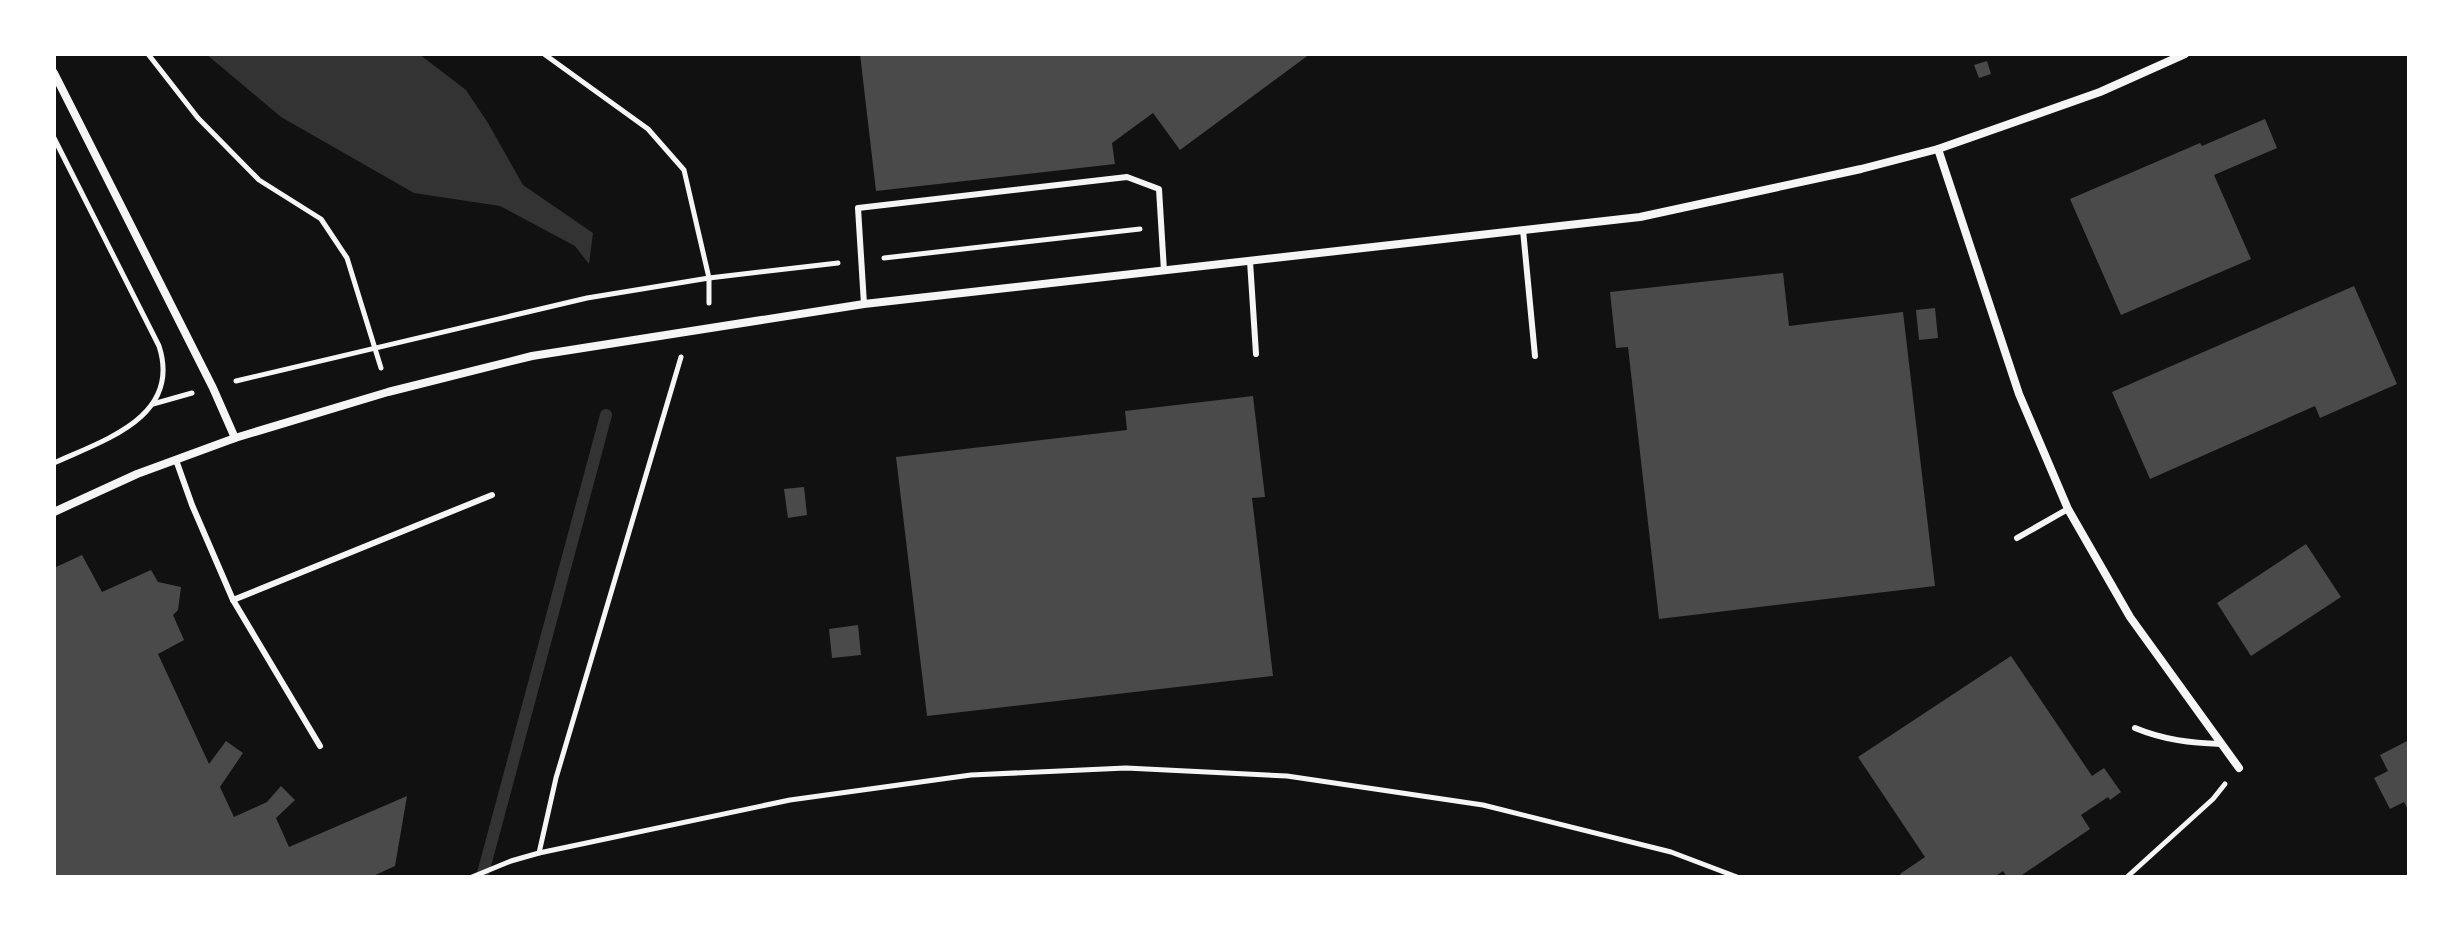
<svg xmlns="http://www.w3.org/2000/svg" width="2463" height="931" font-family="Figtree,sans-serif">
  <rect width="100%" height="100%" fill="#111"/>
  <!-- water -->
  <polygon fill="#333" points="206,54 419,54 466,90 488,123 523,185 593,233 589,264 575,246 500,206 414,193 281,117"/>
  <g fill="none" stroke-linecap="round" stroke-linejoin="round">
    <!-- stream -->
    <polyline stroke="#333" stroke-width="12" points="482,877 606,415"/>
  </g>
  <!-- building -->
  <g fill="#4a4a4a">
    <polygon points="860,54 1310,54 1180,150 1153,113 1112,143 1115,164 876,191"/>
    <polygon points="1987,61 1991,74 1979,78 1974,65"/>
    <polygon points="2265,119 2277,148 2214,175 2251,259 2121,315 2070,199 2200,143 2202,146"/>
    <polygon points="1783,273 1789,326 1903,312 1935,586 1659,619 1628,347 1616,348 1610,292"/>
    <polygon points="2354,286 2397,384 2320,418 2315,406 2150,479 2112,392"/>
    <polygon points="1935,308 1938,338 1919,340 1916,310"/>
    <polygon points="1253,396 1265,497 1252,498 1273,676 927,716 896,457 1127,430 1125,411"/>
    <polygon points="804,487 807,515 788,518 784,489"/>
    <polygon points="2306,544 2341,597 2251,656 2217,603"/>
    <polygon points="82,555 102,592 151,570 158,582 181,587 178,610 173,615 184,640 158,654 209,764 226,741 243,753 220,787 234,817 267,802 281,786 295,800 276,818 289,847 407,796 395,866 371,877 54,877 54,568"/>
    <polygon points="858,625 861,655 832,658 829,629"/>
    <polygon points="2011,656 2092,776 2104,768 2121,792 2110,800 2108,797 2081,815 2090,829 2019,877 2007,877 2003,871 1994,877 1902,877 1900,874 1925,857 1858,757"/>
    <polygon points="2409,740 2409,812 2404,802 2390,809 2374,778 2388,771 2380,755"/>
  </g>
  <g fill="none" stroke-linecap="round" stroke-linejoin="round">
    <!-- path -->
    <g stroke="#f5f5f5" stroke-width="5">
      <polyline points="148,54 198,118 259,180 321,219 347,258 381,368"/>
      <polyline points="544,54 648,129 684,170 709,278 709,303"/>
      <path d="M 54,138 L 159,346 C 182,417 104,440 54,463"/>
      <polyline points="884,258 1140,229"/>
      <polyline points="236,381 587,298 709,278 838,263"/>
      <polyline points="153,404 192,393"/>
      <polyline points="539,853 556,778 681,357"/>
      <polyline points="472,877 511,861 539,853 790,800 971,775 1126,768 1287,776 1483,805 1671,852 1737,877"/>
      <polyline points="2127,877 2213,799 2225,784"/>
    </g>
    <!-- service -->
    <g stroke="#f5f5f5" stroke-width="6">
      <polyline points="1523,230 1535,356"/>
      <polyline points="1250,261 1256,354"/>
      <polyline points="864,304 858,208 1127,177 1159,189 1164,271"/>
      <polyline points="176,460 192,505 233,600 492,495"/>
      <polyline points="2017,538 2068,509"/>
      <polyline points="233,600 320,746"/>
      <path d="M 2135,728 C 2164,740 2191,743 2221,744"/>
    </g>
    <!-- minor -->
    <g stroke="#f5f5f5" stroke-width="8">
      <polyline points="54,73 213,388 235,438"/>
      <polyline points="1938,149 2019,394 2068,509 2130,617 2239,768"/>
      <polyline points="54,512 137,474 235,438 388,392 532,356 864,304 1640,217 1861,169 1938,149 2100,92 2185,54"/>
    </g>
  </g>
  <!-- border -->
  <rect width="2463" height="931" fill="none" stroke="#ffffff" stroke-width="112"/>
</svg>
